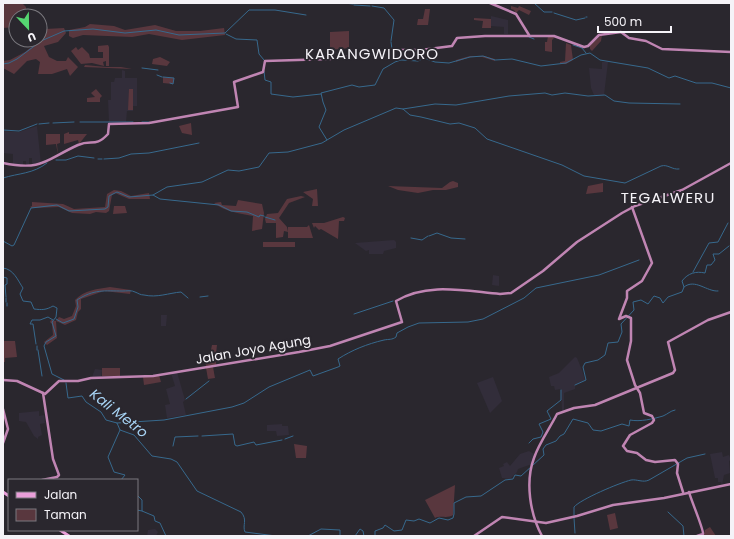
<svg xmlns="http://www.w3.org/2000/svg" width="734" height="539" font-family="Poppins,sans-serif">
  <rect width="100%" height="100%" fill="#2a272e"/>
  <!-- built -->
  <g fill="#322d3a">
    <polygon points="491,16 508,20 508,34 504,34 504,27 491,26"/>
    <polygon points="602,62 608,62 604,95 594,95 591,88 589,68 602,69"/>
    <polygon points="122,70 125,71 125,78 137,78 137,106 133,106 133,111 127,111 126,122 109,122 108,100 111,100 111,82 114,82 115,78 122,78"/>
    <polygon points="37,126 41,164 32,165 32,158 29,158 29,166 26,166 26,161 23,161 23,166 13,164 13,154 3,153 3,131 19,132"/>
    <polygon points="394,240 396,242 396,248 384,251 383,254 369,254 369,250 366,251 355,243"/>
    <polygon points="493,275 499,276 499,286 492,285"/>
    <polygon points="161,315 167,315 166,326 161,326"/>
    <polygon points="575,357 577,358 582,370 585,380 575,385 575,389 564,393 564,410 562,411 561,389 555,390 554,386 551,386 549,377 559,373"/>
    <polygon points="95,369 102,370 101,377 92,377"/>
    <polygon points="177,372 185,400 183,402 186,415 167,418 165,405 170,404 166,389 175,386 171,373"/>
    <polygon points="493,377 502,401 490,413 477,383"/>
    <polygon points="39,411 39,416 44,415 45,423 40,424 42,435 38,437 38,439 34,436 26,422 19,421 19,413"/>
    <polygon points="282,424 282,426 288,426 289,435 277,436 276,431 267,431 267,425"/>
    <polygon points="529,451 534,454 532,464 518,469 517,472 510,479 502,478 499,468 504,466 503,464 507,462 510,466 520,454"/>
    <polygon points="722,452 723,457 729,455 731,460 729,461 730,473 724,475 722,485 721,482 718,482 718,478 715,478 710,454"/>
    <polygon points="155,529 158,532 156,536 147,536 148,530"/>
  </g>
  <!-- green -->
  <g fill="#59373e">
    <polygon points="3,3 22,3 26,7 26,16 16,16 16,27 3,28"/>
    <polygon points="511,6 518,8 519,6 531,11 529,15 519,10 516,13 514,10 511,9"/>
    <polygon points="425,9 430,9 428,25 417,25 418,19 423,19"/>
    <polygon points="474,18 491,19 491,28 482,28 483,21 474,20"/>
    <polygon points="90,24 114,26 125,30 155,25 176,31 200,31 224,28 225,35 182,40 149,34 132,37 83,35 73,38 69,36 69,30 85,27"/>
    <polygon points="64,28 66,33 58,42 44,46 49,57 57,61 66,61 68,57 78,67 70,76 67,69 52,74 38,74 40,62 36,59 27,61 14,74 3,68 3,61 10,60 25,52 40,40 40,35 45,29"/>
    <polygon points="349,31 349,48 330,50 330,32"/>
    <polygon points="602,35 601,41 592,51 590,49 590,45"/>
    <polygon points="548,36 555,37 552,40 552,52 545,51 545,42 547,42"/>
    <polygon points="566,43 571,45 573,60 566,64 560,64 560,62 565,61"/>
    <polygon points="108,45 109,47 109,66 106,66 106,61 103,62 104,66 92,63 81,64 71,51 76,47 78,50 82,47 89,54 90,58 103,58 103,52 98,52 98,46"/>
    <polygon points="470,56 484,56 495,59 495,61 482,57 470,57 456,62 456,60"/>
    <polygon points="160,57 170,62 167,66 152,64 153,59"/>
    <polygon points="85,65 106,67 121,67 132,69 84,67"/>
    <polygon points="163,77 174,78 173,84 163,83"/>
    <polygon points="96,89 102,96 100,98 100,102 87,102 87,98 95,97 91,93"/>
    <polygon points="129,89 133,89 133,110 128,110"/>
    <polygon points="191,123 192,135 182,133 179,126"/>
    <polygon points="69,132 69,134 87,134 79,144 78,140 64,144 64,134"/>
    <polygon points="46,134 60,134 60,143 57,144 58,155 56,144 46,145"/>
    <polygon points="453,181 458,183 458,187 446,190 433,190 418,193 398,190 388,186 442,188 450,182"/>
    <polygon points="603,183 603,192 586,194 588,186"/>
    <polygon points="317,189 318,206 312,206 313,199 303,192"/>
    <polygon points="114,190 121,191 131,196 149,193 150,199 129,199 115,193 112,195 109,211 106,213 96,212 90,214 72,213 59,207 32,208 30,207 32,206 32,202 63,204 74,209 105,207 107,194"/>
    <polygon points="301,196 305,197 289,203 279,218 287,227 288,232 288,227 307,227 309,225 313,238 288,238 288,232 284,231 283,237 276,238 276,223 266,223 265,219 267,214 278,213 287,199"/>
    <path d="M 238,200 L 262,204 L 264,213 L 262,229 L 252,231 L 253,216 C 238,213 226,212 214,203 L 221,202 L 222,205 L 236,206 Z"/>
    <polygon points="114,206 125,206 127,213 113,214"/>
    <polygon points="343,217 345,218 344,221 339,221 338,239 321,229 319,230 315,226 314,228 312,223 324,223"/>
    <rect x="263" y="242" width="32" height="5"/>
    <path d="M 110,287 L 131,290 L 130,294 L 104,291 L 81,299 L 81,309 L 78,312 L 76,320 L 65,325 L 56,321 L 57,338 L 47,345 L 44,342 L 53,335 L 52,324 L 50,322 L 51,320 L 56,321 L 59,317 L 64,319 L 72,316 L 76,306 L 75,300 C 84,290 98,289 110,287 Z"/>
    <polygon points="3,341 15,341 17,357 5,358 5,362 3,362"/>
    <polygon points="212,345 217,345 216,354 213,355 216,355 216,365 206,366 205,361 209,359"/>
    <polygon points="213,367 215,378 208,379 206,368"/>
    <rect x="102" y="368" width="18" height="8"/>
    <polygon points="159,375 161,382 144,385 143,377"/>
    <polygon points="294,444 307,446 306,458 296,458"/>
    <path d="M 455,485 L 453,515 C 447,519 441,515 435,518 L 425,500 Z"/>
    <polygon points="615,513 618,528 610,530 607,515"/>
    <polygon points="710,527 716,536 699,536 704,534 705,530"/>
  </g>
  <g fill="none" stroke-linecap="round" stroke-linejoin="round">
    <!-- stream -->
    <g stroke="#37698d" stroke-width="1">
      <polyline points="344,3 353,4"/>
      <polyline points="534,3 544,12 552,12"/>
      <polyline points="354,5 370,6"/>
      <polyline points="372,6 384,8 394,20 391,41"/>
      <polyline points="554,13 576,20 585,18"/>
      <polyline points="586,17 587,17"/>
      <polyline points="226,34 236,39 257,40 259,54 264,60"/>
      <polyline points="529,37 534,39"/>
      <polyline points="391,42 392,49"/>
      <polyline points="573,45 582,48 586,53"/>
      <polyline points="392,51 392,56 398,59"/>
      <polyline points="3,64 9,63 17,59 41,41 64,31 93,29 125,33 156,30 179,35 225,33 249,10 275,10 306,15"/>
      <polyline points="142,68 158,70"/>
      <polyline points="264,71 265,80 271,82 271,94 293,97 321,94"/>
      <polyline points="157,75 162,77"/>
      <polyline points="163,77 174,78 173,84 170,83"/>
      <polyline points="403,109 435,104 456,105 509,96 545,93 552,95 565,93 588,96 605,95 614,101 629,103 680,104"/>
      <polyline points="80,122 133,122"/>
      <polyline points="142,122 149,122"/>
      <polyline points="53,123 74,122"/>
      <polyline points="39,124 49,123"/>
      <polyline points="3,130 19,131 37,124"/>
      <path d="M 327,140 L 344,130 L 396,108 L 403,109 L 410,115 L 421,117 L 450,124 L 459,123 L 475,128 L 487,139 L 562,165 L 584,176 L 625,183 L 661,166 C 668,164 672,170 679,169"/>
      <polyline points="98,159 102,159"/>
      <polyline points="104,159 119,158 131,154 149,153 199,143"/>
      <polyline points="56,160 66,160 78,156 94,158"/>
      <path d="M 3,178 C 19,173 33,174 47,163"/>
      <polyline points="153,195 167,187 202,182 228,170 239,171 259,167 269,153 288,152 322,143 327,140 319,127 326,110 323,102 321,93 352,85 359,87 375,85 383,69 395,62 401,60 418,61 424,58 435,62 449,63 470,57 483,56 495,60 512,59 541,66 566,63 581,55 590,53 600,60 648,68 669,78 675,76 696,83 712,83 731,88"/>
      <polyline points="265,217 275,220"/>
      <polyline points="429,236 437,233 451,238 465,239"/>
      <polyline points="411,238 422,240 428,236"/>
      <polyline points="3,241 12,246 14,245 31,208 57,205 69,211 105,209 108,207 109,196 117,192 129,197 153,195 160,199 219,205 231,211 247,212 259,217 260,215 264,216"/>
      <path d="M 3,268 C 14,269 18,281 23,288 L 20,294 L 23,301 L 31,302 L 34,309 C 42,310 46,310 53,306 L 57,308 L 56,317 L 52,322 L 56,336 L 46,342 L 44,346 L 52,374 L 64,380"/>
      <polyline points="3,270 3,274"/>
      <polyline points="693,272 709,243 718,242 728,223"/>
      <polyline points="3,277 7,278 7,284 5,285 6,297"/>
      <path d="M 684,287 C 695,278 707,292 718,291"/>
      <polyline points="200,297 208,296"/>
      <polyline points="6,298 6,302"/>
      <polyline points="7,303 7,306"/>
      <polyline points="354,314 393,301"/>
      <path d="M 56,319 L 63,323 L 74,319 L 78,307 L 77,300 C 94,289 104,291 123,291 C 126,291 132,290 135,292 C 138,293 140,295 144,295 C 157,298 169,293 181,292 L 188,298"/>
      <polyline points="36,344 33,324 30,324 32,320 40,320 48,317 53,320"/>
      <polyline points="37,346 37,350"/>
      <polyline points="38,350 42,376"/>
      <path d="M 66,383 L 68,398 L 82,396 L 86,402 L 101,412 L 106,420 L 117,423 L 120,430 L 134,435 L 152,456 L 171,459 L 177,462 L 197,491 L 241,512 C 248,520 242,525 245,532 L 276,536"/>
      <path d="M 575,385 L 586,380 L 583,367 L 585,363 L 598,360 L 605,355 L 608,343 L 618,342 L 622,332 L 621,324 L 634,310 L 633,302 L 641,300 L 648,304 L 654,296 L 660,298 L 663,303 L 668,297 L 682,292 L 684,287 L 682,281 C 688,273 696,271 705,273 L 707,265 L 711,265 L 715,260 L 713,254 L 719,254 L 729,246"/>
      <polyline points="186,399 209,381"/>
      <path d="M 117,423 L 164,420 L 232,407 L 244,403 L 269,387 L 310,370 L 313,376 L 338,367 L 340,366 L 338,359 C 352,350 367,344 384,340 C 389,339 392,340 396,337 L 397,333 L 408,327 L 419,323 L 468,322 L 483,319 L 524,298 L 536,288 L 599,275 L 639,260"/>
      <polyline points="120,430 108,457 114,472 125,475 121,480"/>
      <polyline points="202,436 233,434 235,445 237,446 254,442 256,445 282,440"/>
      <polyline points="285,439 293,436"/>
      <polyline points="529,443 533,439 541,437 543,432 539,424 551,419 547,411 561,400 561,390"/>
      <polyline points="173,446 175,437 198,436"/>
      <polyline points="137,495 142,500 142,511 154,516 155,521 160,523 166,536"/>
      <polyline points="137,510 142,511"/>
      <polyline points="668,512 683,526 684,536"/>
      <path d="M 574,515 L 574,507 C 581,499 619,483 631,480 C 637,479 643,483 649,480 L 687,458 L 705,454"/>
      <polyline points="574,518 575,533"/>
      <polyline points="308,536 321,529 340,530 340,536"/>
      <polyline points="355,536 360,529 363,531 364,536"/>
      <path d="M 375,536 L 375,531 L 383,528 L 385,525 L 394,531 L 402,530 L 406,520 L 414,521 L 419,519 L 430,523 L 439,518 L 448,520 L 453,518 L 454,514 L 454,503 L 466,497 L 481,496 L 505,480 L 513,479 L 515,475 L 521,476 L 544,455 L 543,449 L 546,445 L 556,441 L 560,436 L 564,434 L 573,419 L 588,423 L 593,430 L 601,431 L 622,424 L 629,426 L 630,420 C 640,422 653,419 663,416 C 668,414 670,411 675,410"/>
    </g>
    <!-- secondary -->
    <g stroke="#c085b3" stroke-width="2.5">
      <polyline points="490,3 516,14 529,35"/>
      <path d="M 3,163 C 43,171 45,160 78,145 C 92,139 95,148 108,134 L 109,124 L 149,123 L 238,107 L 234,82 L 263,72 L 265,61 L 330,59 L 391,50 L 421,50 L 452,46 L 457,38 L 485,36 L 554,36 L 584,47 L 588,46 L 599,35 L 621,32 L 629,38 L 646,41 L 662,49 L 731,52"/>
      <polyline points="632,207 652,263 642,281 627,291 627,298 619,319 626,316 631,318 631,341 627,360 635,385 640,393 644,413 652,416 654,420 652,423 630,435 623,446 627,451 637,453 646,460 655,462 675,460 678,464 677,473 683,492"/>
      <polyline points="3,380 17,381 43,393"/>
      <path d="M 43,393 L 45,394 L 59,381 L 78,381 L 91,378 L 153,376 L 299,352 L 330,346 L 402,322 L 396,301 C 427,282 465,291 500,294 L 511,293 L 543,271 L 577,242 L 622,213 L 635,206 L 682,190 L 731,163"/>
      <polyline points="3,409 8,429 3,443"/>
      <polyline points="42,480 57,477 59,475 53,459 43,393"/>
      <path d="M 689,492 C 691,500 704,530 703,534 L 697,536"/>
      <polyline points="474,536 502,517 546,523 577,516 613,505 664,498 731,484"/>
      <path d="M 542,536 C 530,514 525,482 534,458 C 539,443 550,428 557,414 L 574,408 L 595,405 L 673,373 L 675,370 L 668,342 L 708,320 L 731,312"/>
    </g>
    <!-- primary -->
    <g stroke="#ea9fda" stroke-width="3">
      <polyline points="3,492 9,496"/>
      <polyline points="60,530 69,536"/>
    </g>
  </g>
  <g text-anchor="middle" stroke-width="4" stroke-linejoin="round" paint-order="stroke">
    <!-- street labels -->
    <g font-size="13" fill="#f5f3f8" stroke="#2a272e">
      <text transform="translate(253 349) rotate(-10)" y="5">Jalan Joyo Agung</text>
    </g>
    <!-- water labels -->
    <g font-size="14" font-style="italic" fill="#a7d3f4" stroke="#2a272e">
      <text transform="translate(119 413) rotate(38)" y="5">Kali Metro</text>
    </g>
    <!-- quarter labels -->
    <g font-size="15" letter-spacing="1" fill="#f5f3f8" stroke="#2a272e">
      <text x="372" y="59">KARANGWIDORO</text>
      <text x="668" y="203">TEGALWERU</text>
    </g>
  </g>
  <!-- border -->
  <rect width="734" height="539" fill="none" stroke="#f5f3f8" stroke-width="8"/>
  <!-- legend -->
  <rect x="8" y="479" width="130" height="52" fill="#2a272e" stroke="#7b797f"/>
  <rect x="16" y="492" width="20" height="6" fill="#ea9fda" stroke="#7b797f"/>
  <text x="44" y="499" font-size="12" fill="#f5f3f8">Jalan</text>
  <rect x="16" y="509" width="20" height="12" fill="#59373e" stroke="#7b797f"/>
  <text x="44" y="519" font-size="12" fill="#f5f3f8">Taman</text>
  <!-- north arrow -->
  <g transform="translate(28 28) rotate(158)"><circle r="19" fill="#2a272e" stroke="#7b797f"/>
  <path d="M0-3L7 15L0 10L-7 15Z" fill="#55d671"/>
  <text y="-6" font-size="11" font-weight="bold" text-anchor="middle" fill="#f5f3f8">U</text>
  </g>
  <!-- scale -->
  <path d="M598 26v6h73v-6" fill="none" stroke="#f5f3f8" stroke-width="2"/>
  <text x="604" y="26" font-size="12" fill="#f5f3f8" stroke="#2a272e" stroke-width="3" paint-order="stroke">500 m</text>
</svg>
